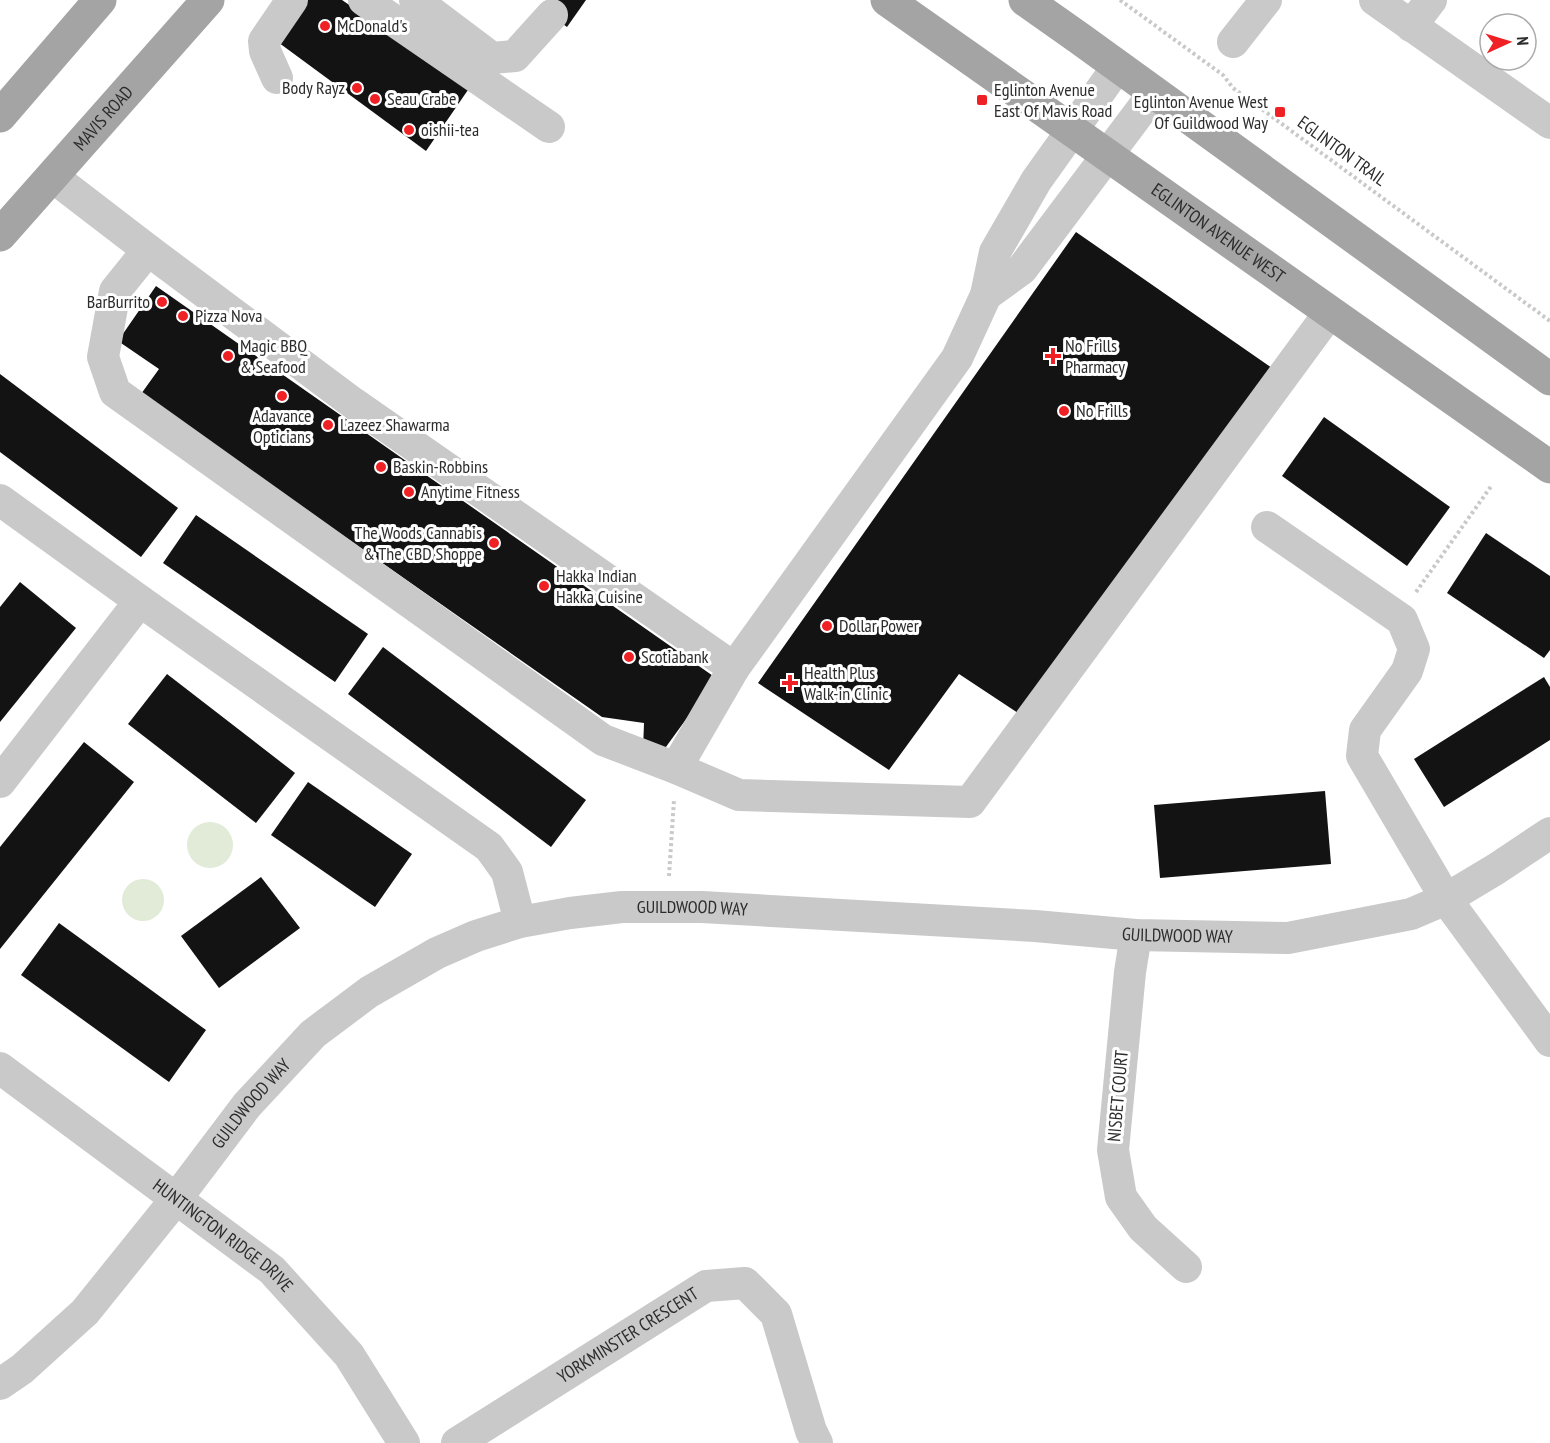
<svg xmlns="http://www.w3.org/2000/svg" width="1550" height="1443" font-family="'PT Sans Narrow',sans-serif">
  <rect width="100%" height="100%" fill="#fff"/>
  <!-- green -->
  <g fill="#e1ebd8">
    <circle cx="210" cy="845" r="23"/>
    <circle cx="143" cy="900" r="21"/>
  </g>
  <!-- building -->
  <g fill="#131313">
    <polygon points="302,0 342,0 470,87 426,151 271,37"/>
    <polygon points="547,0 586,0 567,27 541,8"/>
    <polygon points="1076,232 1272,368 1027,719 959,674 889,770 758,683"/>
    <polygon points="156,286 716,678 663,751 643,750 644,723 602,717 141,394 159,369 118,341"/>
    <polygon points="0,374 178,508 141,557 0,452"/>
    <polygon points="1324,417 1450,507 1407,566 1282,476"/>
    <polygon points="196,515 368,634 335,682 163,563"/>
    <polygon points="1486,533 1550,576 1550,650 1544,658 1447,593"/>
    <polygon points="20,582 76,628 0,722 0,607"/>
    <polygon points="383,647 586,800 551,847 348,694"/>
    <polygon points="167,674 295,773 256,823 128,724"/>
    <polygon points="1544,677 1550,687 1550,740 1444,807 1414,759"/>
    <polygon points="84,742 134,782 0,949 0,847"/>
    <polygon points="308,782 412,854 375,907 271,835"/>
    <polygon points="1325,791 1331,864 1160,878 1154,805"/>
    <polygon points="261,877 300,928 219,988 181,936"/>
    <polygon points="59,923 206,1030 169,1082 21,975"/>
  </g>
  <g fill="none" stroke-linecap="round" stroke-linejoin="round">
    <!-- path -->
    <g stroke="#c9c9c9" stroke-width="4" stroke-dasharray="3 3" stroke-linecap="butt">
      <polyline points="1120,0 1223,75 1233,88 1550,321"/>
      <polyline points="1416,592 1492,485"/>
      <polyline points="669,876 674,800"/>
    </g>
    <!-- minor -->
    <g stroke="#c9c9c9" stroke-width="32">
      <polyline points="364,0 549,127"/>
      <polyline points="415,0 492,58 515,56 552,15"/>
      <polyline points="1375,0 1550,123"/>
      <polyline points="1411,26 1431,0"/>
      <polyline points="1233,42 1266,0"/>
      <polyline points="277,78 265,51 264,41 292,0"/>
      <polyline points="53,177 148,250 353,403 734,668"/>
      <polyline points="148,250 115,291 103,357 115,392 603,740 676,768 739,795 970,802 1330,312"/>
      <polyline points="986,295 1022,269 1154,93"/>
      <polyline points="0,500 140,601 489,847 507,872 520,922"/>
      <polyline points="1267,527 1402,620 1414,649 1407,671 1365,730 1362,756 1446,899 1550,1041"/>
      <polyline points="676,768 734,668 957,358 986,295 995,252 1036,181 1118,66"/>
      <polyline points="0,782 140,601"/>
      <polyline points="1136,935 1130,972 1113,1150 1121,1197 1143,1228 1186,1267"/>
      <path id="s1" d="M 0,1068 L 272,1270 L 349,1355 L 404,1443"/>
      <path id="s2" d="M 0,1384 L 22,1369 L 85,1312 L 176,1199 L 247,1105 L 313,1034 L 369,992 L 437,953 L 476,936 L 520,922 L 570,913 L 622,907 L 702,907 L 1035,926 L 1136,935 L 1288,938 L 1411,914 L 1446,899 L 1496,869 L 1550,833"/>
      <path id="s3" d="M 457,1443 L 706,1286 L 745,1283 L 776,1314 L 811,1431 L 817,1443"/>
    </g>
    <!-- major -->
    <g stroke="#a4a4a4" stroke-width="33">
      <path id="s4" d="M 887,0 L 1550,467"/>
      <polyline points="1025,0 1079,38 1550,379"/>
      <polyline points="0,116 100,0"/>
      <path id="s5" d="M 0,235 L 208,0"/>
    </g>
  </g>
  <!-- markers -->
  <g fill="#f02125" stroke="#fff" stroke-width="2">
    <circle cx="325" cy="26" r="6"/>
    <circle cx="357" cy="88" r="6"/>
    <circle cx="375" cy="99" r="6"/>
    <rect x="976" y="94" width="12" height="12" rx="3"/>
    <rect x="1274" y="106" width="12" height="12" rx="3"/>
    <circle cx="409" cy="130" r="6"/>
    <circle cx="162" cy="302" r="6"/>
    <circle cx="183" cy="316" r="6"/>
    <circle cx="228" cy="356" r="6"/>
    <path d="M1050 347h6v6h6v6h-6v6h-6v-6h-6v-6h6z"/>
    <circle cx="282" cy="396" r="6"/>
    <circle cx="1064" cy="411" r="6"/>
    <circle cx="328" cy="425" r="6"/>
    <circle cx="381" cy="467" r="6"/>
    <circle cx="409" cy="492" r="6"/>
    <circle cx="494" cy="543" r="6"/>
    <circle cx="544" cy="586" r="6"/>
    <circle cx="827" cy="626" r="6"/>
    <circle cx="629" cy="657" r="6"/>
    <path d="M787 674h6v6h6v6h-6v6h-6v-6h-6v-6h6z"/>
  </g>
  <g text-anchor="middle" stroke-width="6" stroke-linejoin="round" paint-order="stroke">
    <!-- poi labels -->
    <g font-size="18" fill="#2c2c2c" stroke="#fff" text-anchor="start">
      <text x="337" y="32">McDonald's</text>
      <text x="345" y="94" text-anchor="end">Body Rayz</text>
      <text x="994" y="96">Eglinton Avenue<tspan x="994" dy="21">East Of Mavis Road</tspan></text>
      <text x="387" y="105">Seau Crabe</text>
      <text x="1268" y="108" text-anchor="end">Eglinton Avenue West<tspan x="1268" dy="21">Of Guildwood Way</tspan></text>
      <text x="421" y="136">oishii-tea</text>
      <text x="150" y="308" text-anchor="end">BarBurrito</text>
      <text x="195" y="322">Pizza Nova</text>
      <text x="240" y="352">Magic BBQ<tspan x="240" dy="21">&amp; Seafood</tspan></text>
      <text x="1065" y="352">No Frills<tspan x="1065" dy="21">Pharmacy</tspan></text>
      <text x="1076" y="417">No Frills</text>
      <text x="282" y="422" text-anchor="middle">Adavance<tspan x="282" dy="21">Opticians</tspan></text>
      <text x="340" y="431">Lazeez Shawarma</text>
      <text x="393" y="473">Baskin-Robbins</text>
      <text x="421" y="498">Anytime Fitness</text>
      <text x="482" y="539" text-anchor="end">The Woods Cannabis<tspan x="482" dy="21">&amp; The CBD Shoppe</tspan></text>
      <text x="556" y="582">Hakka Indian<tspan x="556" dy="21">Hakka Cuisine</tspan></text>
      <text x="839" y="632">Dollar Power</text>
      <text x="641" y="663">Scotiabank</text>
      <text x="804" y="679">Health Plus<tspan x="804" dy="21">Walk-in Clinic</tspan></text>
    </g>
    <!-- street labels -->
    <g font-size="18" fill="#2c2c2c" stroke="#fff">
      <text dy="6" stroke="none"><textPath href="#s5" startOffset="156">MAVIS ROAD</textPath></text>
      <text transform="translate(1342 151) rotate(36)" y="6">EGLINTON TRAIL</text>
      <text dy="6" stroke="none"><textPath href="#s4" startOffset="405">EGLINTON AVENUE WEST</textPath></text>
      <text dy="6" stroke="none"><textPath href="#s2" startOffset="882">GUILDWOOD WAY</textPath></text>
      <text dy="6" stroke="none"><textPath href="#s2" startOffset="1368">GUILDWOOD WAY</textPath></text>
      <text transform="translate(1118 1096) rotate(-85)" y="6">NISBET COURT</text>
      <text dy="6" stroke="none"><textPath href="#s2" startOffset="378">GUILDWOOD WAY</textPath></text>
      <text dy="6" stroke="none"><textPath href="#s1" startOffset="279">HUNTINGTON RIDGE DRIVE</textPath></text>
      <text dy="6" stroke="none"><textPath href="#s3" startOffset="202">YORKMINSTER CRESCENT</textPath></text>
    </g>
  </g>
  <!-- north arrow -->
  <g transform="translate(1508 42) rotate(86)"><circle r="28" fill="#ffffff" stroke="#ababab" stroke-width="1.5"/>
  <path d="M0-4.5L10 22L0 15L-10 22Z" fill="#f02125"/>
  <text y="-9" font-size="16" font-weight="bold" text-anchor="middle" fill="#2c2c2c">N</text>
  </g>
</svg>
